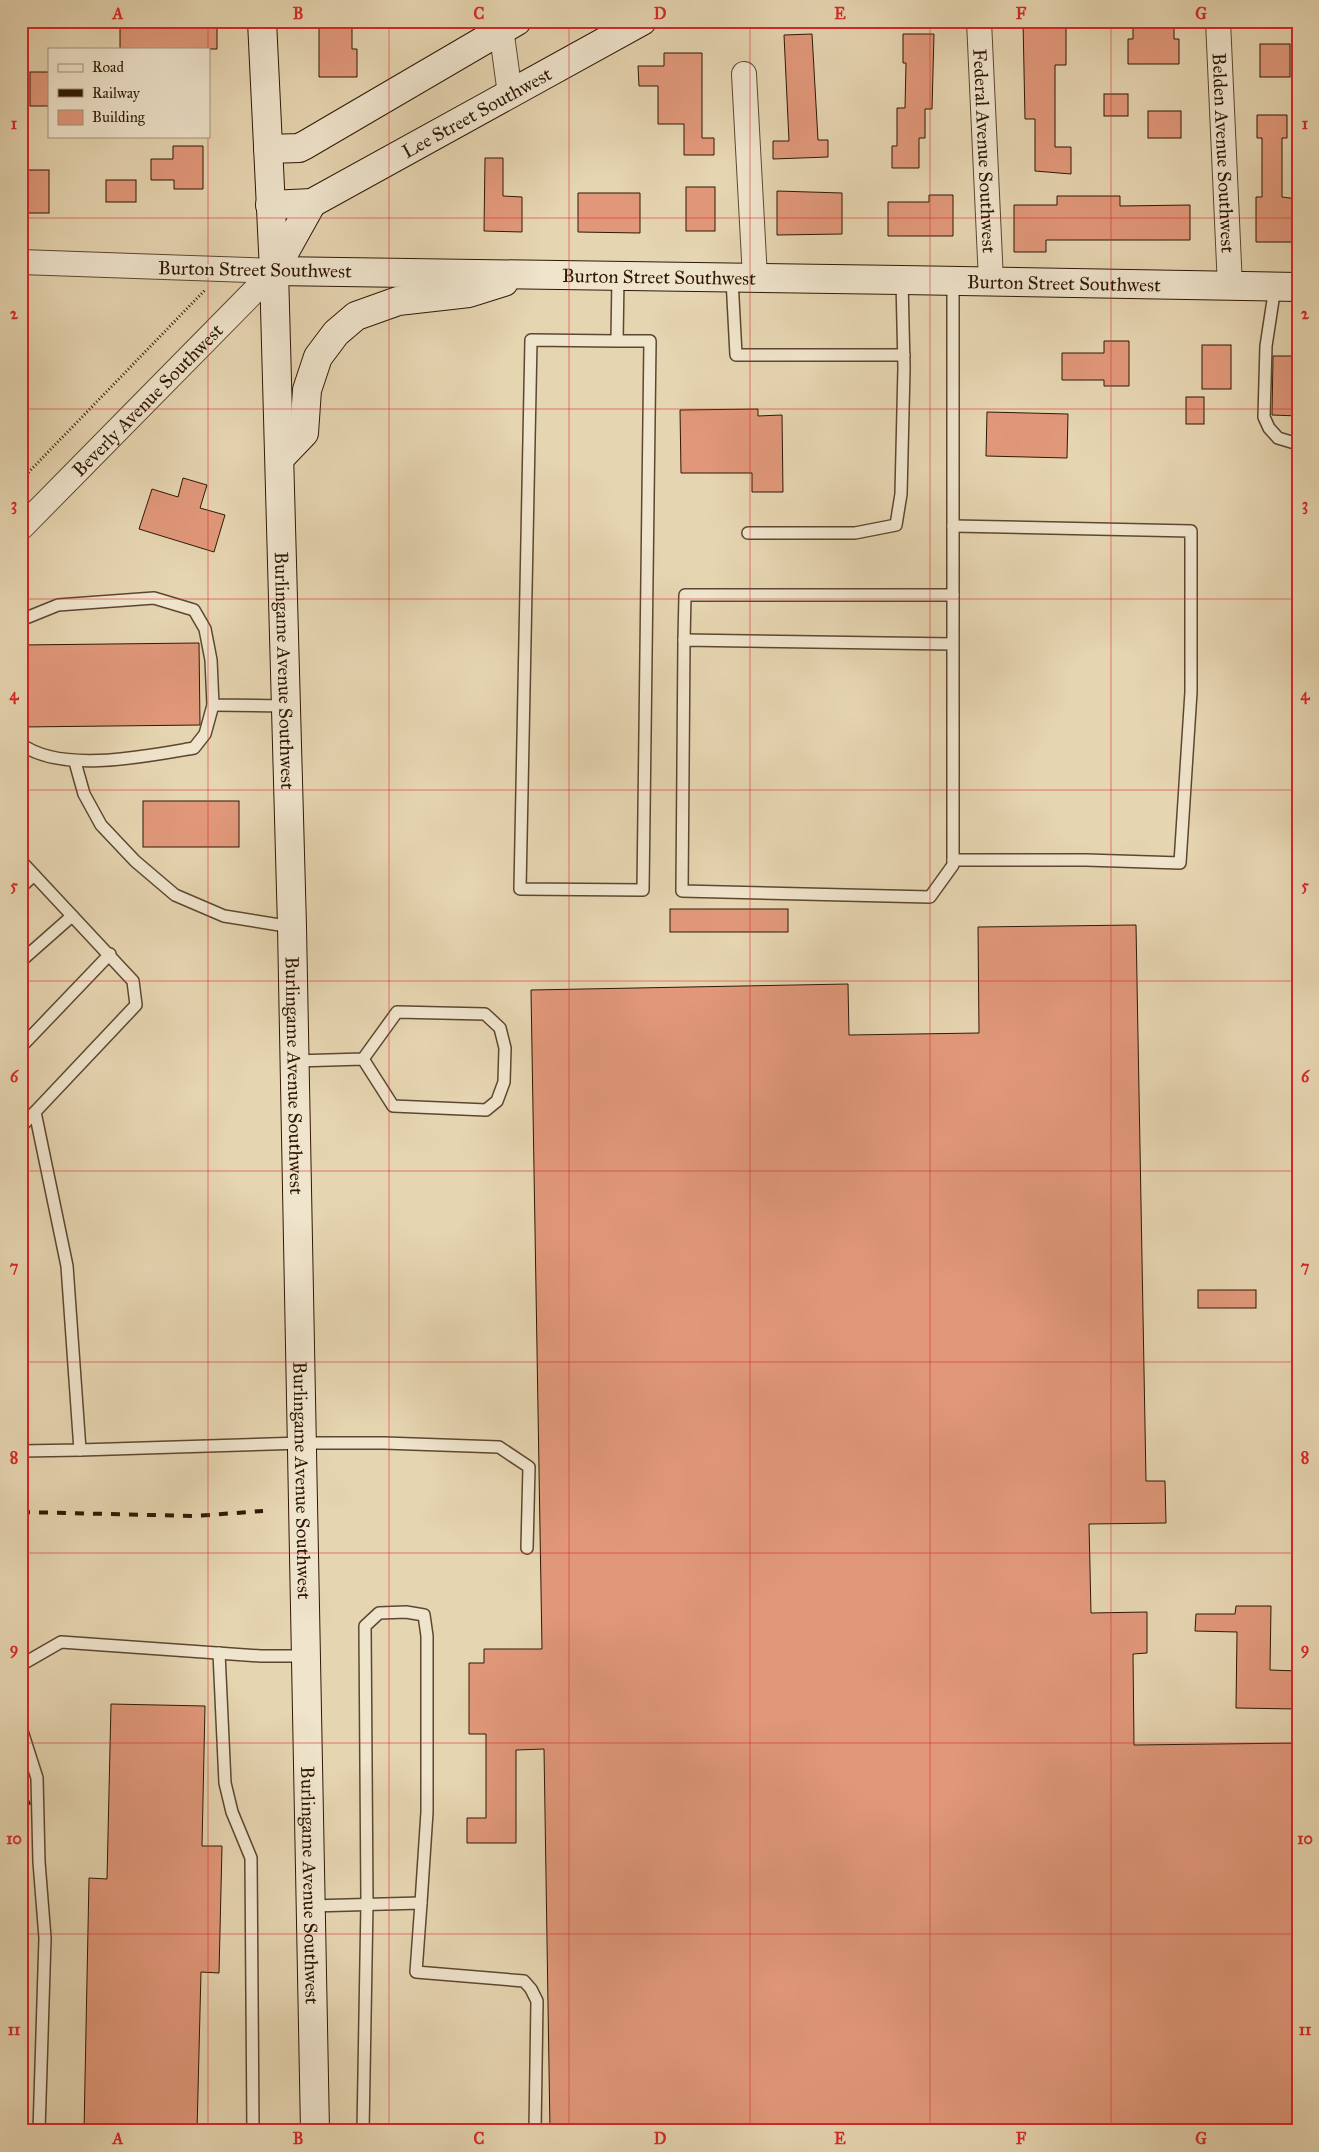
<svg xmlns="http://www.w3.org/2000/svg" width="1319" height="2152" font-family="'IM FELL Great Primer',serif">
  <rect width="100%" height="100%" fill="#e6d5b1"/>
  <filter id="stains"><feTurbulence type="fractalNoise" baseFrequency=".004" numOctaves="4"/><feColorMatrix values="0 0 0 0 .2 0 0 0 0 .09 0 0 0 0 .02 0 0 0 .5 -.17"/></filter>
  <radialGradient id="worn" r=".72"><stop offset=".6" stop-color="#630" stop-opacity="0"/><stop offset="1" stop-color="#630" stop-opacity=".3"/></radialGradient>
  <!-- building -->
  <g fill="#e1987a" stroke="#2f1805">
    <polygon points="168,21 217,21 217,49 120,49 120,28 168,28"/>
    <polygon points="319,21 352,21 352,49 357,49 357,77 319,77"/>
    <polygon points="1023,21 1066,22 1066,65 1055,65 1055,147 1071,147 1071,174 1035,171 1035,119 1025,119"/>
    <polygon points="1133,21 1174,21 1174,39 1179,39 1179,64 1128,64 1128,39 1133,39"/>
    <polygon points="812,34 818,140 828,140 828,157 773,159 773,141 789,141 784,35"/>
    <polygon points="903,34 934,34 932,109 925,109 925,138 919,138 919,168 892,168 892,146 897,146 897,108 905,108 906,63 903,63"/>
    <rect x="1260" y="44" width="30" height="33"/>
    <polygon points="664,53 702,53 702,138 714,138 714,155 684,155 684,124 658,124 658,86 639,86 638,66 664,66"/>
    <rect x="30" y="72" width="19" height="34"/>
    <rect x="1104" y="94" width="24" height="22"/>
    <rect x="1148" y="111" width="33" height="27"/>
    <polygon points="1257,115 1287,115 1287,138 1282,138 1282,197 1298,199 1298,242 1256,242 1256,197 1262,197 1262,138 1257,138"/>
    <polygon points="173,146 203,146 203,189 174,189 174,180 151,180 151,159 173,159"/>
    <polygon points="485,158 503,158 503,196 522,197 522,232 484,231"/>
    <rect x="21" y="170" width="28" height="43"/>
    <rect x="106" y="180" width="30" height="22"/>
    <rect x="686" y="187" width="29" height="44"/>
    <polygon points="777,191 842,193 842,234 777,235"/>
    <polygon points="578,193 640,193 640,233 578,232"/>
    <polygon points="929,195 953,195 953,236 888,236 888,202 929,202"/>
    <polygon points="1057,196 1120,196 1120,206 1190,205 1190,240 1046,240 1046,252 1014,252 1014,205 1057,205"/>
    <polygon points="1104,341 1129,341 1129,386 1104,386 1104,380 1062,380 1062,353 1104,353"/>
    <rect x="1202" y="345" width="29" height="44"/>
    <polygon points="1273,356 1298,356 1298,416 1272,415"/>
    <rect x="1186" y="397" width="18" height="27"/>
    <polygon points="758,409 758,416 782,415 783,492 752,492 752,473 681,473 680,410"/>
    <polygon points="987,412 1068,414 1067,458 986,456"/>
    <polygon points="183,478 207,485 200,508 225,515 214,552 139,529 152,489 178,497"/>
    <polygon points="199,643 200,725 21,727 21,645"/>
    <rect x="143" y="801" width="96" height="46"/>
    <rect x="670" y="909" width="118" height="23"/>
    <polygon points="1136,925 1146,1481 1165,1481 1166,1523 1089,1524 1091,1613 1147,1612 1147,1653 1133,1654 1134,1745 1298,1743 1298,2131 550,2131 544,1749 516,1750 516,1843 467,1843 467,1818 486,1818 486,1734 469,1734 469,1663 484,1663 484,1649 542,1649 531,990 848,984 849,1035 979,1033 978,927"/>
    <rect x="1198" y="1290" width="58" height="18"/>
    <polygon points="1236,1606 1271,1606 1270,1670 1298,1671 1297,1709 1236,1708 1237,1632 1195,1631 1196,1614 1235,1614"/>
    <polygon points="111,1704 205,1706 202,1846 222,1846 219,1973 201,1972 197,2131 84,2131 89,1878 107,1879"/>
  </g>
  <g fill="none" stroke-linecap="round" stroke-linejoin="round">
    <defs>
      <g id="lane">
        <polyline points="732,279 736,355 904,355"/>
        <polyline points="953,281 953,865 930,897 682,891 684,640 953,644"/>
        <polyline points="1275,287 1266,346 1264,417 1269,428 1278,438 1298,444"/>
        <polyline points="617,341 531,340 520,889 643,890 650,341 617,341 618,277"/>
        <polyline points="748,533 855,533 896,525 901,494 904,368 902,280"/>
        <polyline points="21,620 58,605 154,598 194,610 205,629 211,660 213,705 285,706"/>
        <polyline points="684,640 685,595 953,595"/>
        <path d="M 21,744 C 61,774 148,756 194,748 L 205,734 L 213,705"/>
        <polyline points="75,762 84,794 101,825 135,861 175,895 224,916 292,927"/>
        <polyline points="953,860 1086,860 1180,863 1191,692 1191,531 953,526"/>
        <polyline points="21,861 133,981 136,1005 35,1112 67,1266 80,1450 21,1451"/>
        <polyline points="21,887 34,875"/>
        <polyline points="21,961 72,916"/>
        <polyline points="21,1047 110,954"/>
        <polyline points="295,1061 363,1059 393,1106 486,1110 497,1101 504,1082 505,1048 500,1028 485,1014 397,1012 363,1059"/>
        <polyline points="21,1127 35,1112"/>
        <polyline points="80,1450 302,1443 384,1443 499,1447 529,1467 527,1548"/>
        <polyline points="219,1653 225,1783 232,1812 251,1858 253,2131"/>
        <polyline points="21,1665 61,1642 261,1656 306,1656"/>
        <polyline points="21,1728 37,1778 39,1862 45,1938 39,2131"/>
        <polyline points="311,1906 421,1903 416,1972 524,1981 531,1989 537,2001 535,2131"/>
        <polyline points="363,2131 367,1903 365,1626 379,1613 406,1612 424,1615 427,1636 427,1812 421,1903"/>
      </g>
      <g id="street">
        <polyline points="500,21 510,94"/>
        <path id="s1" d="M 979,21 L 991,281"/>
        <path id="s2" d="M 1218,21 L 1230,287"/>
        <polyline points="744,74 755,278"/>
        <polyline points="21,262 274,271"/>
        <path id="s3" d="M 21,528 L 274,271"/>
      </g>
      <g id="secondary">
        <path id="s4" d="M 262,21 L 274,271 L 292,927 L 315,2131"/>
        <polyline points="268,149 299,148 305,145 517,21"/>
        <path id="s5" d="M 270,205 L 312,203 L 642,21"/>
        <path id="s6" d="M 274,271 L 902,280 L 1298,287"/>
        <polyline points="274,271 312,203"/>
        <polyline points="280,458 304,433 307,390 318,357 336,333 356,316 398,301 469,293 504,282"/>
      </g>
    </defs>
    <!-- lane casing -->
    <use href="#lane" stroke="#5d4730" stroke-width="14"/>
    <!-- street casing -->
    <use href="#street" stroke="#5d4730" stroke-width="26"/>
    <!-- secondary casing -->
    <use href="#secondary" stroke="#2f1805" stroke-width="30"/>
    <!-- path -->
    <polyline stroke="#2f1805" stroke-width="3" stroke-dasharray="1 2.5" stroke-linecap="butt" points="21,480 205,290"/>
    <!-- lane -->
    <use href="#lane" stroke="#efe4cc" stroke-width="11"/>
    <!-- street -->
    <use href="#street" stroke="#efe4cc" stroke-width="24"/>
    <!-- secondary -->
    <use href="#secondary" stroke="#efe4cc" stroke-width="28"/>
    <!-- rail -->
    <g stroke="#2f1805" stroke-width="4" stroke-dasharray="9 9" stroke-linecap="butt">
      <polyline points="21,1512 195,1516 263,1511"/>
      <polyline points="21,1784 29,1805"/>
    </g>
  </g>
  <!-- grid -->
  <path fill="none" stroke="#d62828" stroke-width="1" stroke-opacity="0.55" d="M 208,21 L 208,49M 389,21 L 389,2131M 569,21 L 569,2131M 750,21 L 750,2131M 930,21 L 930,2131M 1111,21 L 1111,2131M 208,136 L 208,2131M 21,218 L 1298,218M 21,409 L 1298,409M 21,599 L 1298,599M 21,790 L 1298,790M 21,981 L 1298,981M 21,1171 L 1298,1171M 21,1362 L 1298,1362M 21,1553 L 1298,1553M 21,1743 L 1298,1743M 21,1934 L 1298,1934"/>
  <g text-anchor="middle" stroke-width="4.5" stroke-linejoin="round" paint-order="stroke">
    <!-- street labels -->
    <g font-size="19" fill="#2f1805" stroke="#efe4cc">
      <text dy="7" stroke="none"><textPath href="#s5" startOffset="230">Lee Street Southwest</textPath></text>
      <text dy="7" stroke="none"><textPath href="#s1" startOffset="130">Federal Avenue Southwest</textPath></text>
      <text dy="7" stroke="none"><textPath href="#s2" startOffset="132">Belden Avenue Southwest</textPath></text>
      <text transform="translate(255 269) rotate(1)" y="7">Burton Street Southwest</text>
      <text dy="7" stroke="none"><textPath href="#s6" startOffset="385">Burton Street Southwest</textPath></text>
      <text dy="7" stroke="none"><textPath href="#s6" startOffset="790">Burton Street Southwest</textPath></text>
      <text dy="7" stroke="none"><textPath href="#s3" startOffset="180">Beverly Avenue Southwest</textPath></text>
      <text dy="7" stroke="none"><textPath href="#s4" startOffset="650">Burlingame Avenue Southwest</textPath></text>
      <text dy="7" stroke="none"><textPath href="#s4" startOffset="1055">Burlingame Avenue Southwest</textPath></text>
      <text dy="7" stroke="none"><textPath href="#s4" startOffset="1460">Burlingame Avenue Southwest</textPath></text>
      <text dy="7" stroke="none"><textPath href="#s4" startOffset="1865">Burlingame Avenue Southwest</textPath></text>
    </g>
  </g>
  <!-- margin -->
  <rect width="1319" height="2152" fill="none" stroke="#e6d5b1" stroke-width="55"/>
  <!-- legend -->
  <rect x="48" y="48" width="162" height="90" fill="#efe4cc" stroke="#a2927c"/>
  <rect x="58" y="64" width="25" height="8" fill="#efe4cc" stroke="#a2927c"/>
  <text x="92" y="72" font-size="15" fill="#2f1805">Road</text>
  <rect x="58" y="89" width="25" height="8" fill="#2f1805" stroke="#a2927c"/>
  <text x="92" y="98" font-size="15" fill="#2f1805">Railway</text>
  <rect x="58" y="110" width="25" height="15" fill="#e1987a" stroke="#a2927c"/>
  <text x="92" y="122" font-size="15" fill="#2f1805">Building</text>
  <rect x="28" y="28" width="1264" height="2096" fill="none" stroke="#d62828" stroke-width="2"/>
  <g font-size="16" text-anchor="middle" font-weight="bold" fill="#d62828">
    <text x="118" y="19">A</text>
    <text x="298" y="19">B</text>
    <text x="479" y="19">C</text>
    <text x="660" y="19">D</text>
    <text x="840" y="19">E</text>
    <text x="1021" y="19">F</text>
    <text x="1201" y="19">G</text>
    <text x="14" y="129">1</text>
    <text x="1305" y="129">1</text>
    <text x="14" y="319">2</text>
    <text x="1305" y="319">2</text>
    <text x="14" y="510">3</text>
    <text x="1305" y="510">3</text>
    <text x="14" y="700">4</text>
    <text x="1305" y="700">4</text>
    <text x="14" y="891">5</text>
    <text x="1305" y="891">5</text>
    <text x="14" y="1082">6</text>
    <text x="1305" y="1082">6</text>
    <text x="14" y="1272">7</text>
    <text x="1305" y="1272">7</text>
    <text x="14" y="1463">8</text>
    <text x="1305" y="1463">8</text>
    <text x="14" y="1654">9</text>
    <text x="1305" y="1654">9</text>
    <text x="14" y="1844">10</text>
    <text x="1305" y="1844">10</text>
    <text x="14" y="2035">11</text>
    <text x="1305" y="2035">11</text>
    <text x="118" y="2144">A</text>
    <text x="298" y="2144">B</text>
    <text x="479" y="2144">C</text>
    <text x="660" y="2144">D</text>
    <text x="840" y="2144">E</text>
    <text x="1021" y="2144">F</text>
    <text x="1201" y="2144">G</text>
  </g>
  <rect width="100%" height="100%" filter="url(#stains)"/>
  <rect width="100%" height="100%" fill="url(#worn)"/>
</svg>
